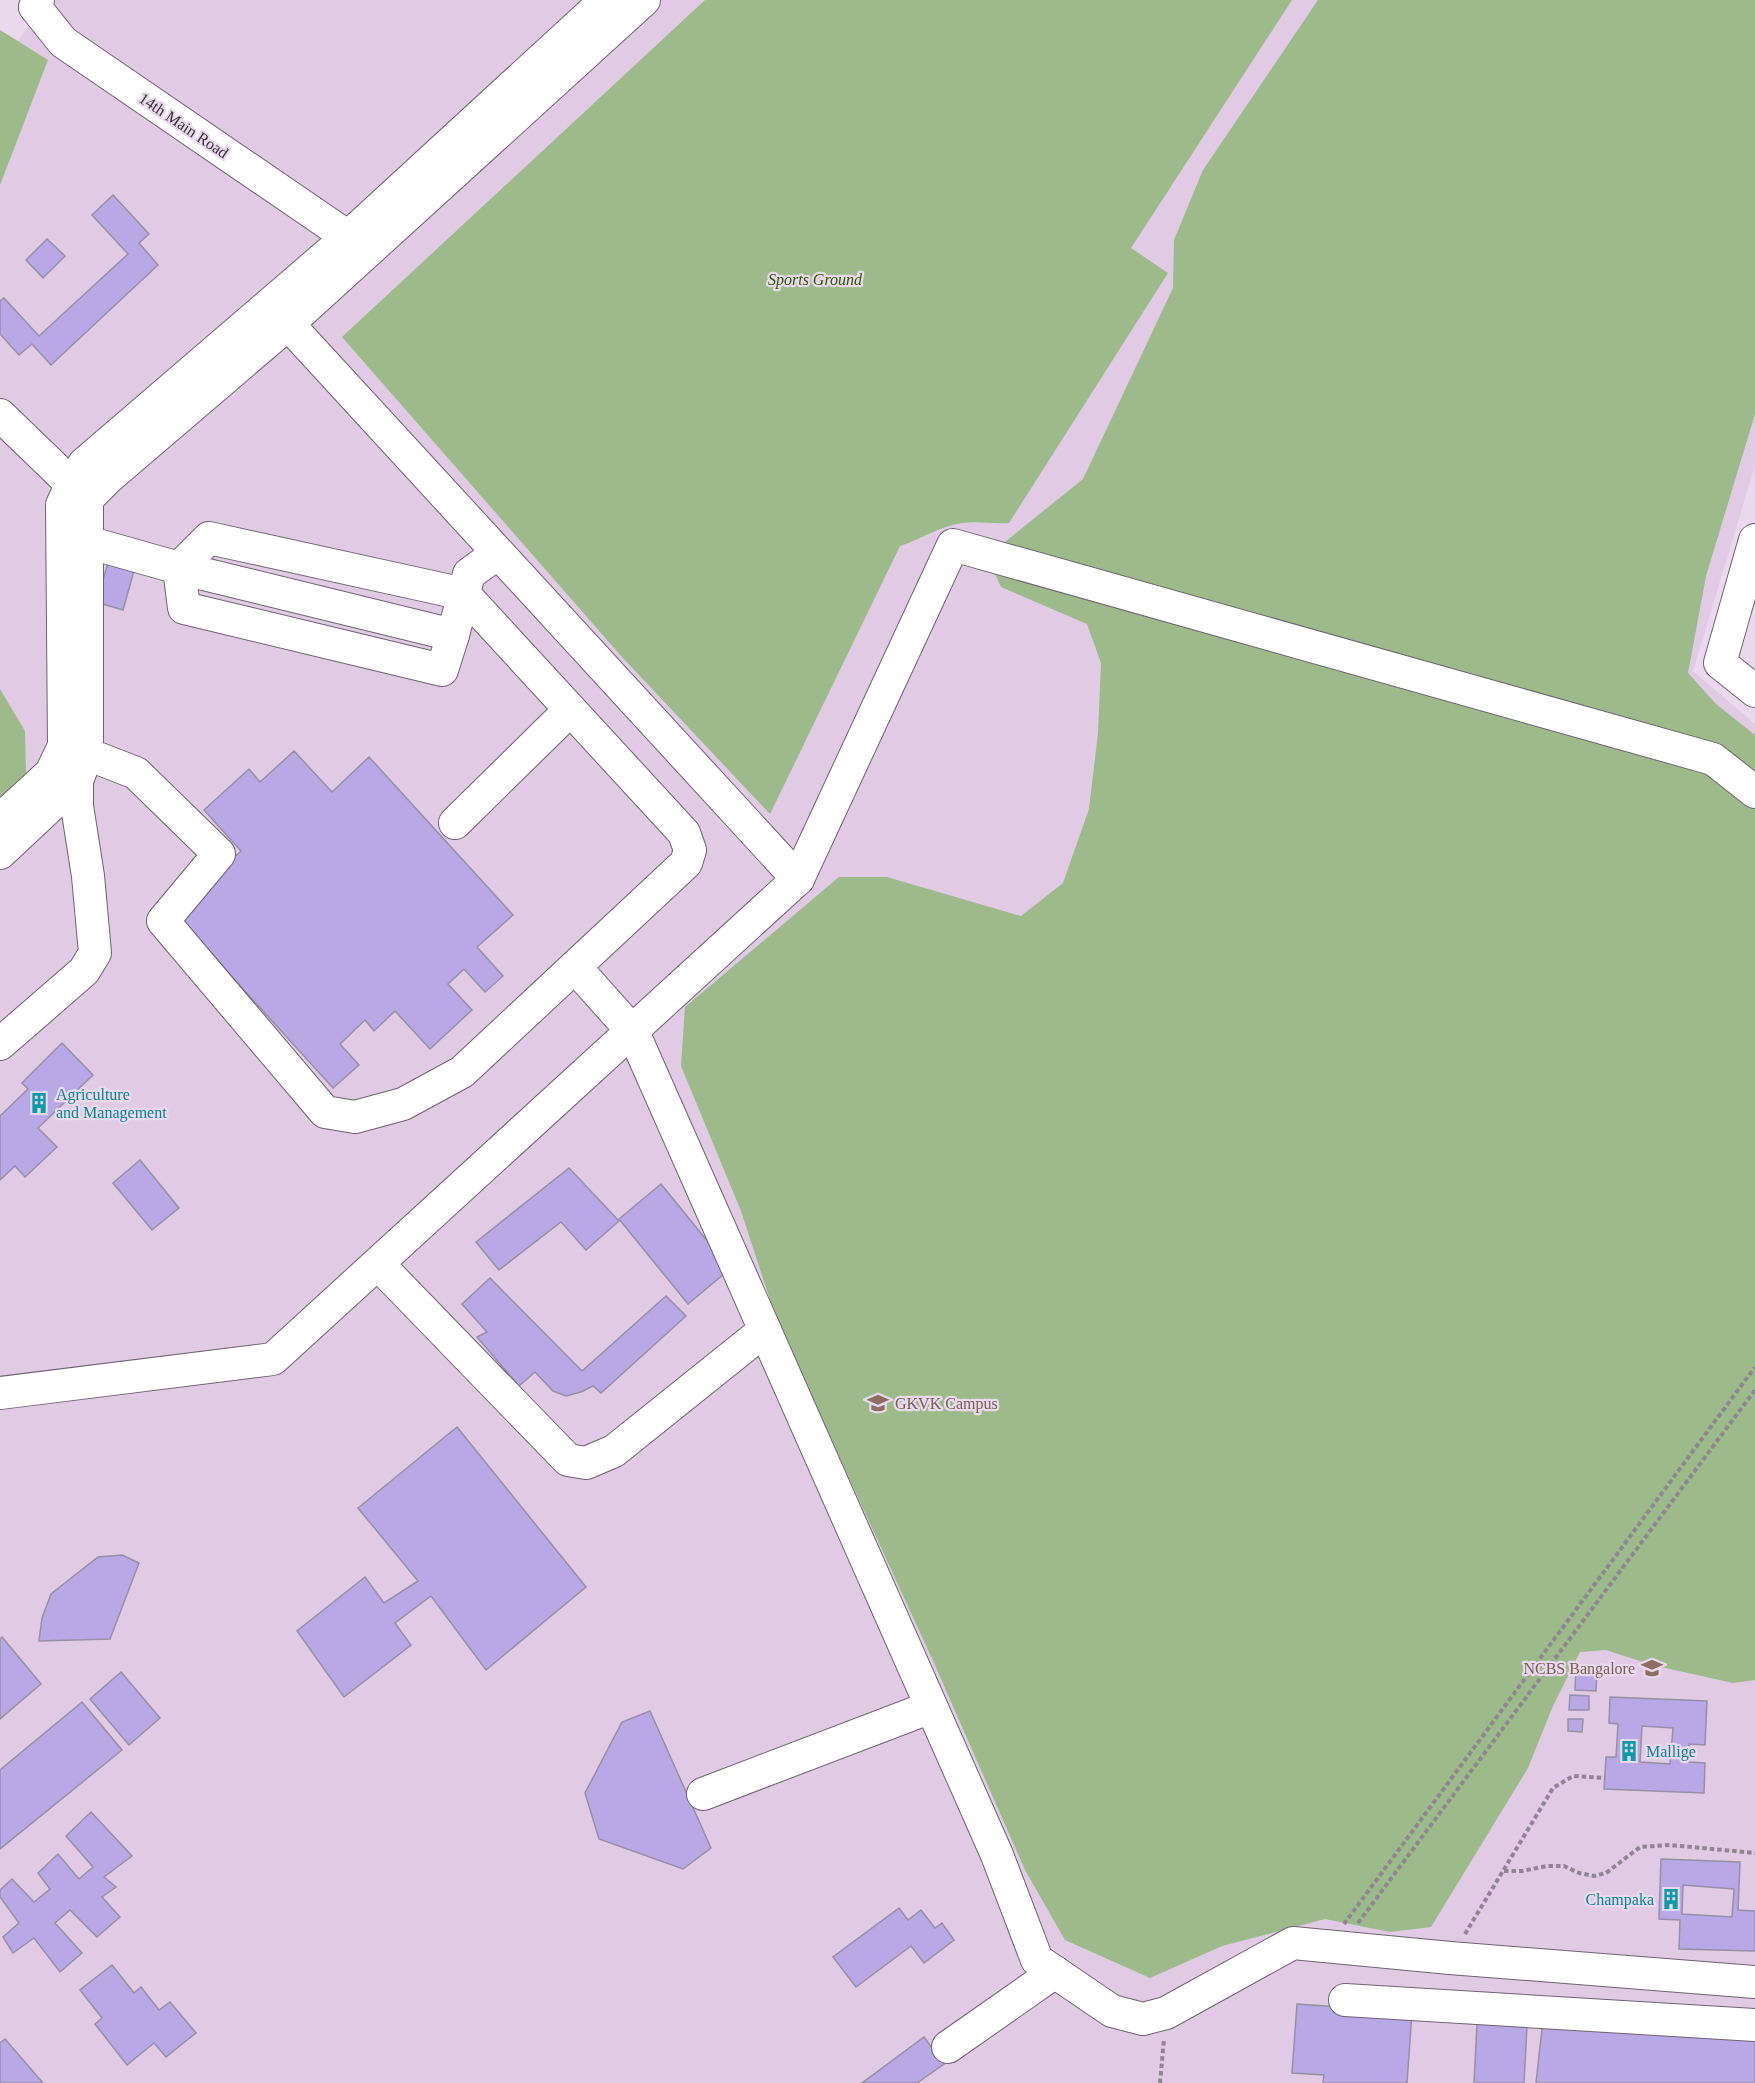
<svg xmlns="http://www.w3.org/2000/svg" width="1755" height="2083" font-family="'Times New Roman',serif">
  <rect width="100%" height="100%" fill="#ead9ed"/>
  <!-- built -->
  <polygon fill="#e0cae4" points="46,0 1755,0 1755,465 1693,671 1755,724 1755,2083 0,2083 0,30 18,41"/>
  <!-- green -->
  <g fill="#9cba8a">
    <path d="M 705,0 L 1292,0 L 1131,248 L 1168,273 L 1009,523 C 994,524 977,521 962,523 C 940,526 921,539 900,546 L 770,814 L 622,657 L 342,337 Z"/>
    <polygon points="1318,0 1755,0 1755,414 1706,576 1688,673 1716,704 1755,735 1755,1680 1733,1683 1652,1665 1606,1650 1580,1652 1553,1706 1528,1768 1431,1927 1390,1932 1325,1919 1222,1946 1150,1978 1065,1940 1025,1870 934,1663 777,1321 741,1211 681,1066 685,1007 839,877 887,877 1021,916 1063,883 1089,809 1098,733 1101,663 1087,624 1001,587 991,565 1005,542 1083,479 1173,288 1174,240 1203,170"/>
    <polygon points="0,30 48,60 0,185"/>
    <polygon points="0,689 25,731 26,774 5,809 0,814"/>
  </g>
  <!-- building -->
  <g fill="#b8a8e5" stroke="#9690a6" stroke-width="1.5" fill-rule="evenodd">
    <polygon points="113,195 149,234 139,243 158,265 51,365 32,344 19,355 0,334 0,301 4,298 39,336 128,254 92,215"/>
    <polygon points="47,239 65,256 43,278 26,260"/>
    <polygon points="109,560 135,567 123,610 96,602"/>
    <polygon points="294,751 332,792 369,757 513,915 477,947 503,976 485,992 464,969 448,984 472,1010 430,1049 395,1011 374,1031 365,1020 340,1044 359,1065 333,1088 174,913 241,851 204,810 249,769 260,782"/>
    <polygon points="62,1043 93,1075 38,1128 57,1147 25,1177 15,1166 0,1180 0,1116 28,1089 22,1083"/>
    <polygon points="140,1160 179,1208 152,1230 113,1183"/>
    <polygon points="569,1168 619,1221 586,1250 561,1222 499,1270 476,1242"/>
    <polygon points="661,1184 730,1269 688,1304 619,1219"/>
    <polygon points="490,1278 582,1371 666,1296 686,1316 601,1393 593,1386 581,1392 566,1396 553,1391 535,1372 519,1386 477,1337 487,1332 462,1304"/>
    <polygon points="457,1427 586,1587 486,1670 431,1596 395,1623 411,1645 344,1697 297,1631 365,1577 384,1603 418,1581 358,1508"/>
    <polygon points="122,1555 139,1563 110,1639 39,1641 42,1618 51,1594 98,1557"/>
    <polygon points="2,1637 41,1684 0,1719 0,1639"/>
    <polygon points="1576,1666 1597,1668 1596,1691 1575,1690"/>
    <polygon points="121,1672 160,1718 129,1745 90,1699"/>
    <polygon points="1570,1695 1589,1696 1589,1710 1569,1710"/>
    <path d="M 1610,1697 L 1707,1701 L 1705,1745 L 1689,1744 L 1689,1762 L 1705,1763 L 1704,1793 L 1604,1789 L 1606,1757 L 1616,1757 L 1618,1724 L 1609,1723 ZM 1642,1726 L 1673,1728 L 1670,1764 L 1640,1762 Z"/>
    <polygon points="82,1702 122,1750 0,1849 0,1770"/>
    <polygon points="650,1711 711,1848 683,1869 599,1839 585,1793 622,1722"/>
    <polygon points="1568,1719 1583,1719 1582,1732 1568,1731"/>
    <polygon points="91,1812 132,1856 104,1877 116,1887 102,1897 120,1917 97,1937 70,1910 55,1923 82,1953 60,1972 34,1938 13,1953 3,1937 19,1923 0,1897 0,1890 12,1879 34,1902 50,1889 38,1873 58,1854 79,1879 93,1867 66,1836"/>
    <path d="M 1661,1859 L 1740,1862 L 1738,1910 L 1755,1911 L 1755,1951 L 1679,1949 L 1680,1920 L 1659,1919 ZM 1683,1885 L 1734,1889 L 1732,1917 L 1682,1914 Z"/>
    <polygon points="899,1908 908,1920 921,1910 935,1928 942,1923 954,1940 924,1963 911,1946 856,1987 833,1957"/>
    <polygon points="112,1965 134,1993 141,1987 159,2010 170,2002 196,2033 166,2057 154,2043 127,2065 95,2024 102,2018 80,1990"/>
    <polygon points="1297,2004 1412,2012 1407,2083 1323,2083 1324,2075 1292,2073"/>
    <polygon points="1543,2020 1755,2035 1755,2083 1536,2083"/>
    <polygon points="1477,2024 1527,2026 1524,2083 1474,2083"/>
    <polygon points="924,2037 944,2064 917,2083 862,2083"/>
    <polygon points="5,2039 43,2083 0,2083 0,2043"/>
  </g>
  <g fill="none" stroke-linecap="round" stroke-linejoin="round">
    <defs>
      <g id="minor">
        <polyline points="38,0 35,7 63,42 348,237"/>
        <polyline points="0,415 86,498"/>
        <polyline points="1755,540 1720,663 1755,691"/>
        <polyline points="87,542 179,568 453,635 469,574 498,553"/>
        <polyline points="87,754 136,773 219,854 163,921 325,1112 355,1117 403,1104 462,1072 686,863 690,850 684,833 464,594 209,538 179,568 184,608 442,670 453,635"/>
        <polyline points="0,820 51,773 64,746 62,505 71,485 84,464 348,237 606,0"/>
        <polyline points="455,823 570,710"/>
        <polyline points="0,853 77,781 87,754 87,499 109,477 288,324 644,0"/>
        <polyline points="798,879 953,545 1713,759 1755,792"/>
        <polyline points="575,967 633,1032 997,1855 1037,1960 1112,2011 1143,2019 1166,2013 1293,1943 1450,1958 1755,1982"/>
        <polyline points="0,1044 84,971 95,953 88,876 77,806 77,781"/>
        <polyline points="378,1264 568,1460 586,1463 614,1451 765,1330"/>
        <polyline points="0,1393 273,1359 798,879 288,324"/>
        <polyline points="703,1794 931,1707"/>
        <polyline points="1345,2000 1755,2025"/>
        <polyline points="948,2047 1055,1972"/>
      </g>
    </defs>
    <!-- minor casing -->
    <use href="#minor" stroke="#706173" stroke-width="34"/>
    <!-- path -->
    <g stroke="#918593" stroke-width="4" stroke-dasharray="4.5 3" stroke-linecap="butt">
      <polyline points="1504,1871 1522,1871 1547,1866 1564,1866 1579,1873 1594,1876 1606,1873 1640,1847 1670,1845 1755,1853"/>
      <polyline points="1358,1923 1755,1390"/>
      <polyline points="1344,1924 1755,1367"/>
      <polyline points="1465,1934 1553,1788 1573,1776 1605,1778"/>
      <polyline points="1160,2083 1164,2039"/>
    </g>
    <!-- minor -->
    <use href="#minor" stroke="#fff" stroke-width="32"/>
  </g>
  <!-- icons -->
  <defs>
    <symbol id="building-bare" viewBox="-9 -9 18 18"><path d="M-4-6H4V6H1V3H-1V6H-4ZM-2.5-4.3h1.7v1.8h-1.7ZM.8-4.3h1.7v1.8H.8ZM-2.5-1h1.7V.8h-1.7ZM.8-1h1.7V.8H.8Z" fill="#0f9aa8" stroke="#ead9ed" stroke-width="2.5" paint-order="stroke"/></symbol>
    <symbol id="university-bare" viewBox="-9 -9 18 18"><path d="M0-5L7-2L0 1L-7-2ZM-4 1L0 2.5L4 1V4Q0 6-4 4Z" fill="#8d6e63" stroke="#ead9ed" stroke-width="2.5" paint-order="stroke"/></symbol>
  </defs>
  <g fill-rule="evenodd">
    <use href="#building-bare" x="24" y="1088" width="30" height="30"/>
    <use href="#university-bare" x="863" y="1388" width="30" height="30"/>
    <use href="#university-bare" x="1637" y="1653" width="30" height="30"/>
    <use href="#building-bare" x="1614" y="1736" width="30" height="30"/>
    <use href="#building-bare" x="1656" y="1884" width="30" height="30"/>
  </g>
  <g text-anchor="middle" stroke-width="4.5" stroke-linejoin="round" paint-order="stroke">
    <!-- street labels -->
    <g font-size="16" fill="#373038" stroke="#ead9ed">
      <text transform="translate(184 125) rotate(34)" y="6">14th Main Road</text>
    </g>
    <!-- park labels -->
    <g font-size="16" font-style="italic" fill="#2c5600" stroke="#ead9ed">
      <text x="815" y="285">Sports Ground</text>
    </g>
    <!-- culture labels -->
    <g font-size="16" fill="#0d838f" stroke="#ead9ed" text-anchor="start">
      <text x="56" y="1100">Agriculture<tspan x="56" dy="18">and Management</tspan></text>
      <text x="1646" y="1757">Mallige</text>
      <text x="1654" y="1905" text-anchor="end">Champaka</text>
    </g>
    <!-- education labels -->
    <g font-size="16" fill="#785e54" stroke="#ead9ed" text-anchor="start">
      <text x="895" y="1409">GKVK Campus</text>
      <text x="1635" y="1674" text-anchor="end">NCBS Bangalore</text>
    </g>
  </g>
</svg>
